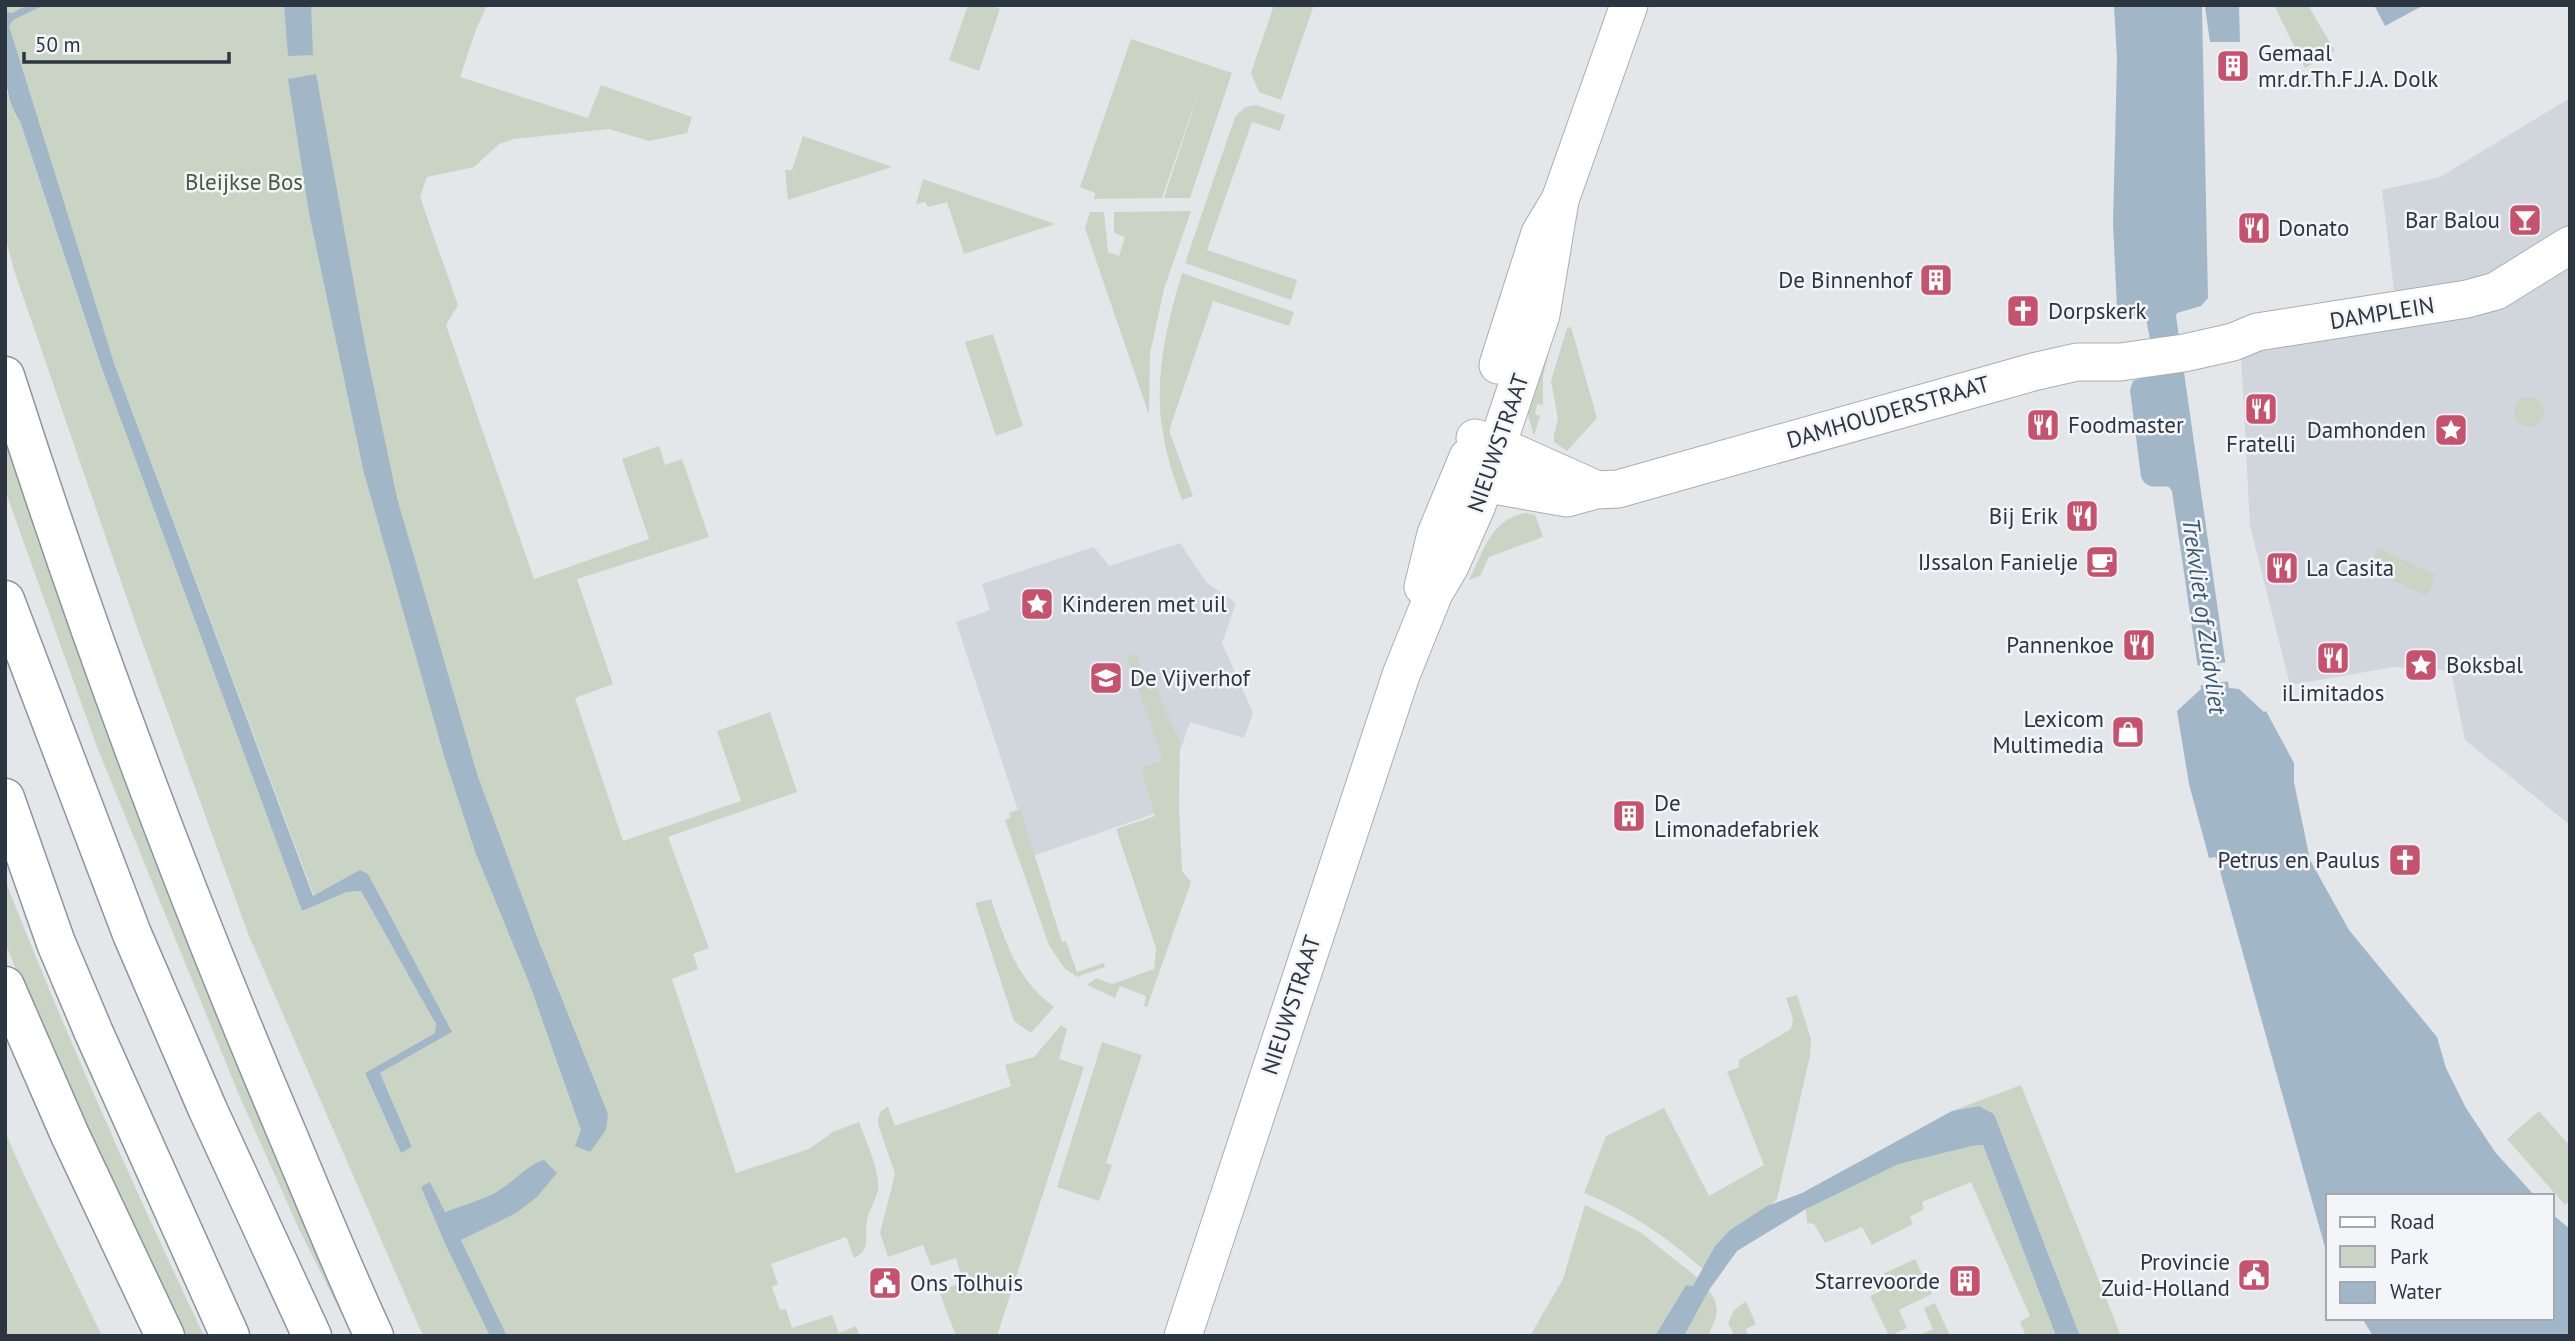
<svg xmlns="http://www.w3.org/2000/svg" width="2575" height="1341" font-family="'PT Sans',sans-serif">
  <rect width="100%" height="100%" fill="#e3e7ea"/>
  <!-- built -->
  <g fill="#d1d6dc">
    <polygon points="2570,98 2570,825 2465,740 2451,671 2394,667 2290,685 2250,526 2241,355 2398,323 2382,190 2440,177"/>
    <polygon points="1180,543 1207,583 1236,603 1222,643 1253,713 1244,738 1190,722 1159,812 1033,856 956,622 990,610 982,584 1094,547 1109,566"/>
  </g>
  <!-- green -->
  <g fill="#cad4c5">
    <path d="M 5,5 L 487,5 L 477,27 L 460,77 L 588,118 L 601,85 L 692,117 L 687,133 L 649,141 L 609,129 L 514,139 L 499,144 L 474,167 L 427,177 L 420,197 L 458,305 L 446,325 L 534,579 L 649,539 L 622,459 L 659,446 L 665,465 L 682,459 L 709,537 L 577,579 L 613,684 L 575,698 L 623,841 L 741,801 L 717,731 L 770,712 L 797,792 L 668,837 L 709,948 L 693,954 L 698,969 L 672,979 L 736,1173 L 809,1149 L 833,1132 L 859,1122 C 865,1139 881,1173 878,1190 C 876,1200 869,1210 867,1220 C 864,1236 872,1250 854,1258 L 846,1237 L 771,1264 L 778,1284 L 772,1287 L 780,1310 L 786,1309 L 792,1328 L 832,1315 L 839,1333 L 856,1326 L 860,1336 L 507,1336 L 461,1240 L 465,1238 L 452,1210 L 445,1212 L 421,1187 L 446,1246 L 490,1336 L 423,1336 L 249,936 L 136,625 L 14,270 L 5,236 L 5,86 L 15,115 L 20,121 L 101,366 L 302,911 L 347,892 L 361,891 L 437,1025 L 435,1033 L 365,1073 L 401,1153 L 412,1147 L 380,1073 L 452,1032 L 362,875 L 314,896 L 114,363 L 5,20 Z"/>
    <polygon points="968,5 988,5 1000,9 979,71 949,60"/>
    <polygon points="1274,5 1314,5 1281,100 1259,92 1251,73"/>
    <polygon points="2274,5 2308,5 2335,51 2305,68"/>
    <polygon points="1131,39 1232,73 1190,198 1164,198 1202,81 1162,198 1094,199 1095,193 1080,187"/>
    <polygon points="1256,105 1285,115 1280,131 1252,122 1207,250 1297,280 1291,300 1185,263 1235,117 1245,107"/>
    <polygon points="803,136 892,167 788,200 785,170 792,170"/>
    <polygon points="923,179 1055,224 964,254 947,202 928,207 925,202 916,204"/>
    <polygon points="1191,211 1164,289 1150,354 1149,415 1085,228 1090,212 1104,212 1108,252 1119,256 1125,237 1114,233 1114,212"/>
    <path d="M 1182,273 L 1294,312 L 1289,326 L 1213,301 L 1170,428 L 1170,433 L 1193,496 L 1182,500 C 1174,478 1166,455 1163,433 C 1153,380 1167,323 1182,273 Z"/>
    <polygon points="1571,327 1597,418 1567,451 1554,442 1554,434 1558,419 1551,381 1567,328"/>
    <polygon points="993,334 1023,426 996,436 965,342"/>
    <polygon points="1540,354 1548,356 1543,376 1543,405 1537,404 1535,414 1540,416 1534,436 1526,408"/>
    <circle cx="2529" cy="412" r="15"/>
    <polygon points="5,422 347,1314 342,1315 300,1231 239,1095 97,747 5,490"/>
    <path d="M 1526,513 L 1535,515 L 1543,537 L 1489,557 L 1480,576 L 1469,580 C 1483,553 1491,518 1526,513 Z"/>
    <polygon points="2378,548 2436,575 2427,596 2367,569"/>
    <polygon points="1136,654 1147,685 1155,682 1166,713 1180,741 1179,805 1182,871 1191,882 1147,1007 1144,1006 1146,996 1120,986 1115,998 1087,985 1096,978 1112,984 1154,969 1156,948 1116,829 1155,816 1141,768 1163,760 1127,657"/>
    <polygon points="1020,809 1062,942 1066,941 1077,972 1104,963 1105,967 1077,977 1065,969 1049,945 1005,820 1010,818 1009,813"/>
    <path d="M 5,880 C 66,1035 133,1186 204,1336 L 183,1336 L 39,1025 L 5,943 Z"/>
    <path d="M 991,899 C 1006,942 1015,978 1054,1007 L 1031,1033 L 1014,1021 L 975,903 Z"/>
    <path d="M 1797,995 L 1811,1039 L 1810,1056 L 1777,1199 L 1703,1269 C 1665,1236 1631,1212 1584,1193 L 1606,1136 L 1664,1108 L 1709,1196 L 1764,1165 L 1727,1072 L 1739,1067 L 1739,1060 L 1791,1029 L 1793,1019 L 1786,998 Z"/>
    <path d="M 1061,1025 L 1067,1029 L 1059,1059 L 1084,1067 L 997,1336 L 956,1336 L 939,1291 L 963,1282 L 956,1258 L 931,1266 L 923,1245 L 888,1257 L 880,1233 L 895,1174 L 878,1124 C 878,1115 880,1110 888,1107 L 895,1126 L 1011,1086 L 1005,1065 L 1034,1057 Z"/>
    <polygon points="1102,1042 1142,1055 1106,1163 1112,1165 1099,1201 1057,1187"/>
    <polygon points="2021,1085 2121,1336 2080,1336 1994,1114 1979,1106 1952,1111"/>
    <polygon points="2539,1111 2570,1146 2570,1201 2565,1205 2507,1139"/>
    <polygon points="5,1132 24,1175 102,1336 5,1336"/>
    <polygon points="1983,1145 2056,1336 2026,1336 2020,1322 2030,1316 1971,1182 1922,1202 1924,1209 1910,1217 1913,1224 1872,1245 1862,1227 1825,1243 1814,1224 1807,1223 1806,1209 1899,1164 1972,1146"/>
    <polygon points="1585,1205 1640,1232 1698,1278 1693,1286 1686,1285 1655,1336 1530,1336 1563,1279"/>
    <polygon points="1915,1259 1932,1294 1899,1310 1907,1328 1889,1336 1870,1296 1889,1287 1883,1274"/>
    <path d="M 1709,1290 C 1722,1311 1717,1315 1708,1336 L 1684,1336 Z"/>
    <polygon points="1746,1301 1756,1324 1746,1329 1749,1336 1734,1336 1728,1323 1734,1310"/>
    <polygon points="1935,1303 1950,1336 1918,1336 1933,1329 1924,1308"/>
  </g>
  <!-- water -->
  <g fill="#a1b7c8">
    <path d="M 28,5 L 44,5 L 13,20 L 9,26 L 114,363 L 313,896 L 360,870 L 368,874 L 452,1032 L 380,1073 L 412,1147 L 401,1153 L 365,1073 L 435,1033 L 436,1024 L 361,891 L 347,892 L 302,911 L 101,366 L 20,121 C 0,94 5,45 5,12 L 12,13 Z"/>
    <polygon points="284,5 311,5 313,55 288,56"/>
    <path d="M 2114,5 L 2239,5 L 2240,42 L 2210,42 L 2205,7 L 2202,7 L 2208,298 L 2201,306 L 2177,313 L 2176,316 L 2229,688 L 2239,689 L 2264,712 L 2266,711 L 2294,763 L 2294,782 L 2310,860 L 2349,930 L 2437,1037 L 2446,1068 L 2466,1108 L 2495,1152 L 2535,1196 L 2328,1196 L 2328,1258 L 2216,857 L 2209,858 L 2189,784 L 2177,711 L 2201,689 L 2172,491 L 2169,487 C 2157,485 2148,491 2141,477 L 2130,390 L 2133,381 L 2151,375 L 2151,344 L 2146,319 C 2135,315 2125,318 2117,308 L 2113,223 L 2117,59 Z"/>
    <polygon points="2374,5 2424,5 2385,26"/>
    <polygon points="316,74 366,350 397,498 478,777 539,942 608,1114 606,1130 590,1152 575,1146 581,1130 530,985 476,854 445,759 364,473 309,213 288,79"/>
    <polygon points="1979,1106 1994,1114 2080,1336 2056,1336 1983,1145 1972,1146 1899,1164 1806,1209 1737,1251 1709,1290 1684,1336 1655,1336 1686,1285 1693,1286 1715,1246 1730,1230 1767,1206 1802,1193 1952,1111"/>
    <path d="M 544,1160 L 557,1173 L 537,1197 L 516,1213 L 461,1240 L 507,1336 L 490,1336 L 446,1246 L 421,1187 L 430,1182 L 445,1212 C 461,1206 478,1201 493,1194 C 509,1186 531,1162 544,1160 Z"/>
    <polygon points="2552,1214 2570,1229 2570,1336 2373,1336 2362,1318 2552,1318"/>
  </g>
  <!-- pier -->
  <polygon fill="#e3e7ea" points="2228,662 2230,681 2197,686 2194,666"/>
  <g fill="none" stroke-linecap="round" stroke-linejoin="round">
    <defs>
      <g id="secondary">
        <polyline points="1498,365 1540,233 1560,200 1629,5"/>
        <polyline points="1475,438 1497,445 1595,489"/>
        <polyline points="1460,479 1567,498 1596,490 1618,489 2033,372 2077,362 2120,362 2184,353 2233,342 2257,332 2467,299 2496,291 2570,245"/>
        <polyline points="1423,587 1436,534 1468,457"/>
        <polyline points="1183,1336 1401,675 1434,593 1450,566 1477,505 1541,315 1560,200"/>
      </g>
      <g id="highway">
        <path d="M 5,376 C 87,632 181,884 286,1131 C 315,1200 343,1269 374,1336"/>
        <polyline points="5,600 132,934 208,1110 312,1336"/>
        <polyline points="5,798 56,943 94,1033 230,1336"/>
        <polyline points="5,986 70,1135 165,1336"/>
      </g>
    </defs>
    <!-- secondary casing -->
    <use href="#secondary" stroke="#a8aeb4" stroke-width="39"/>
    <!-- highway casing -->
    <use href="#highway" stroke="#8b95a0" stroke-width="41"/>
    <!-- secondary -->
    <use href="#secondary" stroke="#fff" stroke-width="37"/>
    <!-- highway -->
    <use href="#highway" stroke="#fff" stroke-width="38"/>
  </g>
  <!-- icons -->
  <defs>
    <symbol id="building-square" viewBox="-11 -11 22 22"><rect x="-9" y="-9" width="18" height="18" rx="4" fill="#c6526d" stroke="#f3f5f8"/><path d="M-4-6H4V6H1V3H-1V6H-4ZM-2.5-4.3h1.7v1.8h-1.7ZM.8-4.3h1.7v1.8H.8ZM-2.5-1h1.7V.8h-1.7ZM.8-1h1.7V.8H.8Z" fill="#fff"/></symbol>
    <symbol id="bar-square" viewBox="-11 -11 22 22"><rect x="-9" y="-9" width="18" height="18" rx="4" fill="#c6526d" stroke="#f3f5f8"/><path d="M-6-5H6L.8 .8V4.5H3.5V6h-7V4.5H-.8V.8Z" fill="#fff"/></symbol>
    <symbol id="restaurant-square" viewBox="-11 -11 22 22"><rect x="-9" y="-9" width="18" height="18" rx="4" fill="#c6526d" stroke="#f3f5f8"/><path d="M-5-6h1v4h1v-4h1v4h1v-4h1v5L-1.5 .5V6h-2V.5L-5-1ZM5-6V6H3V1.5H1.5Q1.5-4 5-6Z" fill="#fff"/></symbol>
    <symbol id="church-square" viewBox="-11 -11 22 22"><rect x="-9" y="-9" width="18" height="18" rx="4" fill="#c6526d" stroke="#f3f5f8"/><path d="M-1.2-6h2.4v3.5h3.3v2.4h-3.3V6h-2.4V-.1h-3.3v-2.4h3.3Z" fill="#fff"/></symbol>
    <symbol id="sight-square" viewBox="-11 -11 22 22"><rect x="-9" y="-9" width="18" height="18" rx="4" fill="#c6526d" stroke="#f3f5f8"/><path d="M0-6L1.8-2.2L6-1.7L2.9 1.2L3.7 5.4L0 3.3L-3.7 5.4L-2.9 1.2L-6-1.7L-1.8-2.2Z" fill="#fff"/></symbol>
    <symbol id="cafe-square" viewBox="-11 -11 22 22"><rect x="-9" y="-9" width="18" height="18" rx="4" fill="#c6526d" stroke="#f3f5f8"/><path d="M-5.5-4.5H6V0H3Q3 3.5 0 3.5H-2.5Q-5.5 3.5-5.5 0ZM3-3.2v2h1.7v-2ZM-6 4.5H4V6H-6Z" fill="#fff"/></symbol>
    <symbol id="school-square" viewBox="-11 -11 22 22"><rect x="-9" y="-9" width="18" height="18" rx="4" fill="#c6526d" stroke="#f3f5f8"/><path d="M0-5L7-2L0 1L-7-2ZM-4 1L0 2.5L4 1V4Q0 6-4 4Z" fill="#fff"/></symbol>
    <symbol id="shop-square" viewBox="-11 -11 22 22"><rect x="-9" y="-9" width="18" height="18" rx="4" fill="#c6526d" stroke="#f3f5f8"/><path d="M-5-2.5h2.3a2.7 3.5 0 0 1 5.4 0H5L5.5 6h-11ZM-1.5-2.5h3a1.5 2.3 0 0 0-3 0Z" fill="#fff"/></symbol>
    <symbol id="civic-square" viewBox="-11 -11 22 22"><rect x="-9" y="-9" width="18" height="18" rx="4" fill="#c6526d" stroke="#f3f5f8"/><path d="M-.6-6.5H3V-4.5H.6V-3L4-1V1h2V6H-6V1h2V-1L-.6-3ZM-1.2 2.5V6h2.4V2.5Z" fill="#fff"/></symbol>
  </defs>
  <g fill-rule="evenodd">
    <use href="#building-square" x="2214" y="47" width="38" height="38"/>
    <use href="#bar-square" x="2506" y="201" width="38" height="38"/>
    <use href="#restaurant-square" x="2235" y="209" width="38" height="38"/>
    <use href="#building-square" x="1917" y="261" width="38" height="38"/>
    <use href="#church-square" x="2004" y="292" width="38" height="38"/>
    <use href="#restaurant-square" x="2242" y="390" width="38" height="38"/>
    <use href="#restaurant-square" x="2024" y="406" width="38" height="38"/>
    <use href="#sight-square" x="2432" y="411" width="38" height="38"/>
    <use href="#restaurant-square" x="2063" y="497" width="38" height="38"/>
    <use href="#cafe-square" x="2083" y="543" width="38" height="38"/>
    <use href="#restaurant-square" x="2263" y="549" width="38" height="38"/>
    <use href="#sight-square" x="1018" y="585" width="38" height="38"/>
    <use href="#restaurant-square" x="2120" y="626" width="38" height="38"/>
    <use href="#restaurant-square" x="2314" y="639" width="38" height="38"/>
    <use href="#sight-square" x="2402" y="646" width="38" height="38"/>
    <use href="#school-square" x="1087" y="659" width="38" height="38"/>
    <use href="#shop-square" x="2109" y="713" width="38" height="38"/>
    <use href="#building-square" x="1610" y="797" width="38" height="38"/>
    <use href="#church-square" x="2386" y="841" width="38" height="38"/>
    <use href="#civic-square" x="2235" y="1256" width="38" height="38"/>
    <use href="#building-square" x="1946" y="1262" width="38" height="38"/>
    <use href="#civic-square" x="866" y="1264" width="38" height="38"/>
  </g>
  <g text-anchor="middle" stroke-width="5" stroke-linejoin="round" paint-order="stroke">
    <!-- poi labels -->
    <g font-size="23" fill="#2c3641" stroke="#f3f5f8" text-anchor="start">
      <text x="2258" y="61">Gemaal<tspan x="2258" dy="26">mr.dr.Th.F.J.A. Dolk</tspan></text>
      <text x="2500" y="228" text-anchor="end">Bar Balou</text>
      <text x="2278" y="236">Donato</text>
      <text x="1912" y="288" text-anchor="end">De Binnenhof</text>
      <text x="2048" y="319">Dorpskerk</text>
      <text x="2068" y="433">Foodmaster</text>
      <text x="2426" y="438" text-anchor="end">Damhonden</text>
      <text x="2261" y="452" text-anchor="middle">Fratelli</text>
      <text x="2058" y="524" text-anchor="end">Bij Erik</text>
      <text x="2078" y="570" text-anchor="end">IJssalon Fanielje</text>
      <text x="2306" y="576">La Casita</text>
      <text x="1062" y="612">Kinderen met uil</text>
      <text x="2114" y="653" text-anchor="end">Pannenkoe</text>
      <text x="2446" y="673">Boksbal</text>
      <text x="1130" y="686">De Vijverhof</text>
      <text x="2333" y="701" text-anchor="middle">iLimitados</text>
      <text x="2104" y="727" text-anchor="end">Lexicom<tspan x="2104" dy="26">Multimedia</tspan></text>
      <text x="1654" y="811">De<tspan x="1654" dy="26">Limonadefabriek</tspan></text>
      <text x="2380" y="868" text-anchor="end">Petrus en Paulus</text>
      <text x="2230" y="1270" text-anchor="end">Provincie<tspan x="2230" dy="26">Zuid-Holland</tspan></text>
      <text x="1940" y="1289" text-anchor="end">Starrevoorde</text>
      <text x="910" y="1291">Ons Tolhuis</text>
    </g>
    <!-- park labels -->
    <g font-size="23" fill="#435c3a" stroke="#f3f5f8">
      <text x="244" y="190">Bleijkse Bos</text>
    </g>
    <!-- street labels -->
    <g font-size="23" fill="#2c3641" stroke="#f3f5f8">
      <text transform="translate(2382 313) rotate(-9)" y="8">DAMPLEIN</text>
      <text transform="translate(1888 412) rotate(-16)" y="8">DAMHOUDERSTRAAT</text>
      <text transform="translate(1498 443) rotate(-71)" y="8">NIEUWSTRAAT</text>
      <text transform="translate(1291 1005) rotate(-72)" y="8">NIEUWSTRAAT</text>
    </g>
    <!-- water labels -->
    <g font-size="24" font-style="italic" fill="#395773" stroke="#f3f5f8">
      <text transform="translate(2204 616) rotate(82)" y="8">Trekvliet of Zuidvliet</text>
    </g>
  </g>
  <!-- border -->
  <rect width="2575" height="1341" fill="none" stroke="#2c3641" stroke-width="14"/>
  <!-- legend -->
  <rect x="2326" y="1194" width="228" height="126" fill="#f3f5f8" stroke="#a3a9af" stroke-width="2"/>
  <rect x="2340" y="1217" width="35" height="10" fill="#ffffff" stroke="#a3a9af" stroke-width="2"/>
  <text x="2390" y="1229" font-size="21" fill="#2c3641">Road</text>
  <rect x="2340" y="1246" width="35" height="21" fill="#cad4c5" stroke="#a3a9af" stroke-width="2"/>
  <text x="2390" y="1264" font-size="21" fill="#2c3641">Park</text>
  <rect x="2340" y="1282" width="35" height="21" fill="#a1b7c8" stroke="#a3a9af" stroke-width="2"/>
  <text x="2390" y="1299" font-size="21" fill="#2c3641">Water</text>
  <!-- scale -->
  <path d="M24 52v10h205v-10" fill="none" stroke="#2c3641" stroke-width="3.5"/>
  <text x="35" y="52" font-size="21" fill="#2c3641" stroke="#f3f5f8" stroke-width="5" paint-order="stroke">50 m</text>
</svg>
